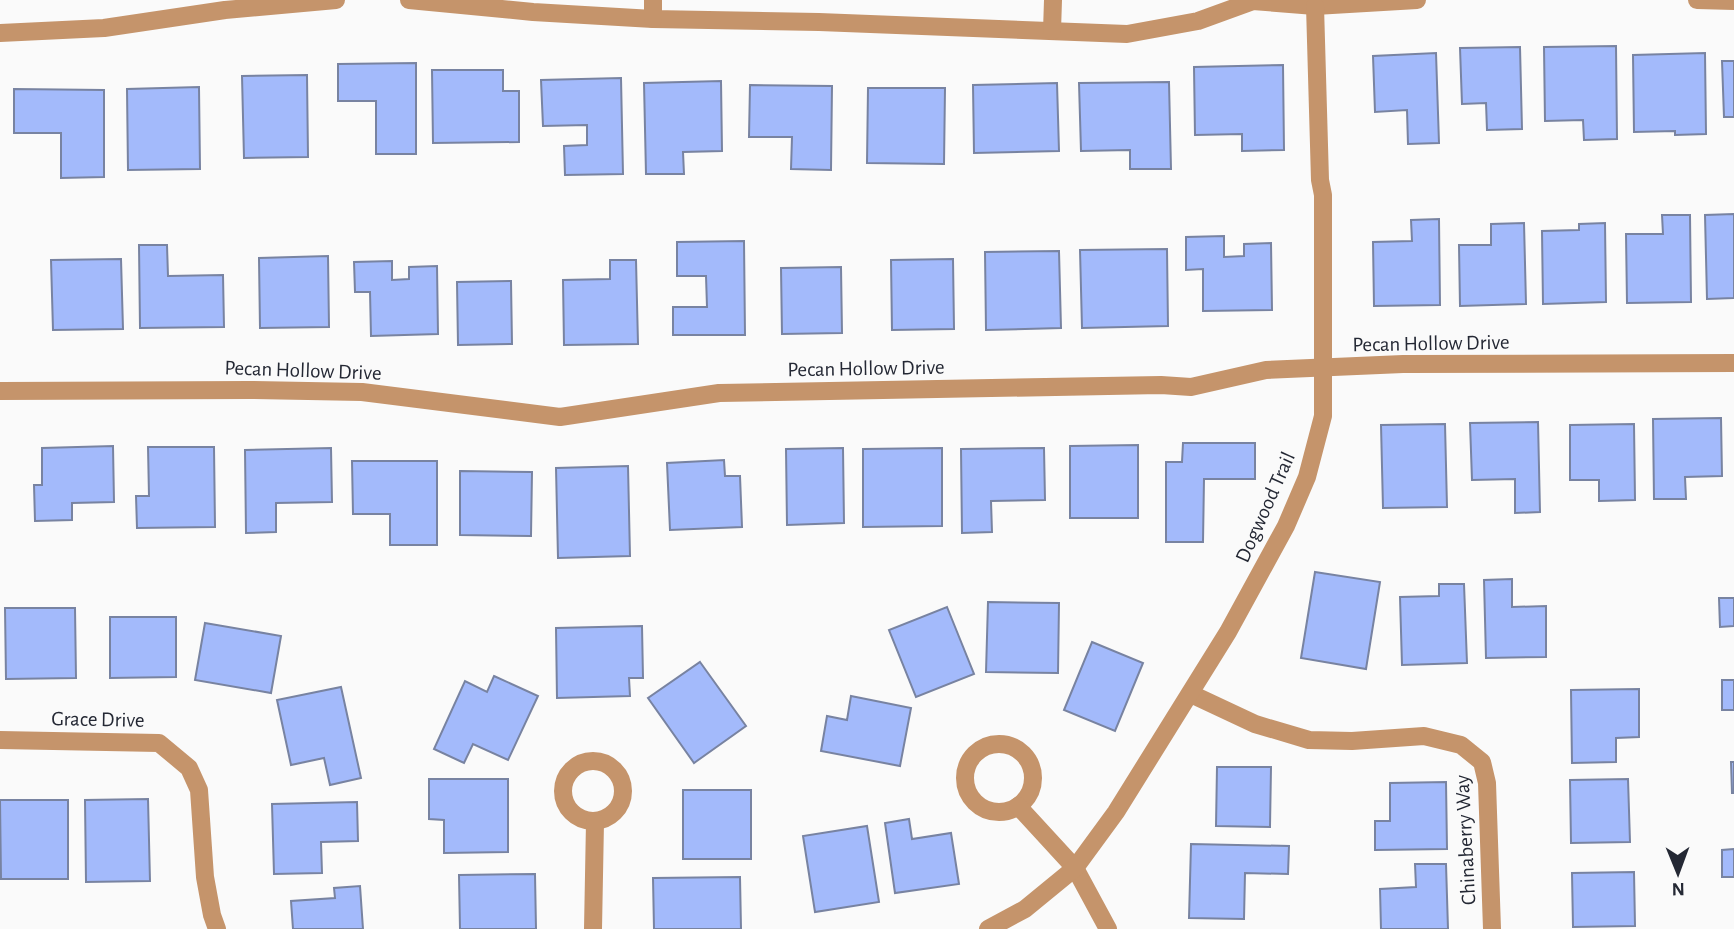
<svg xmlns="http://www.w3.org/2000/svg" width="1734" height="929" font-family="'Alegreya Sans',sans-serif">
  <rect width="100%" height="100%" fill="#fafafa"/>
  <!-- building -->
  <g fill="#a3bafb" stroke="#7883a1" stroke-width="2">
    <polygon points="1616,46 1617,139 1584,140 1583,120 1545,121 1544,47"/>
    <polygon points="1520,47 1522,129 1487,130 1486,103 1462,104 1460,48"/>
    <polygon points="1436,53 1439,143 1408,144 1407,110 1375,112 1373,56"/>
    <polygon points="1705,53 1706,134 1675,135 1675,131 1634,132 1633,55"/>
    <polygon points="1722,61 1734,61 1734,117 1724,117"/>
    <polygon points="416,63 416,154 376,154 376,101 338,101 338,64"/>
    <polygon points="1283,65 1284,150 1242,151 1242,134 1195,135 1194,67"/>
    <polygon points="432,70 503,70 503,91 519,91 519,142 433,143"/>
    <polygon points="307,75 308,157 244,158 242,76"/>
    <polygon points="621,78 623,174 565,175 564,146 587,145 587,125 543,126 541,80"/>
    <polygon points="721,81 722,151 683,152 684,174 646,174 644,83"/>
    <polygon points="1169,82 1171,169 1130,169 1130,150 1081,151 1079,83"/>
    <polygon points="1057,83 1059,151 974,153 973,85"/>
    <polygon points="750,85 832,86 831,170 791,169 792,137 749,137"/>
    <polygon points="199,87 200,169 128,170 127,89"/>
    <polygon points="868,88 945,88 944,164 867,163"/>
    <polygon points="14,89 104,90 104,177 61,178 61,133 14,133"/>
    <polygon points="1734,214 1734,298 1707,299 1705,215"/>
    <polygon points="1662,215 1690,215 1691,302 1627,303 1626,234 1663,234"/>
    <polygon points="1439,219 1440,305 1374,306 1373,242 1412,241 1411,220"/>
    <polygon points="1524,223 1526,304 1460,306 1459,245 1491,245 1491,224"/>
    <polygon points="1605,223 1606,302 1543,304 1542,231 1579,230 1579,224"/>
    <polygon points="1224,236 1224,257 1244,256 1244,244 1271,243 1272,310 1203,311 1203,269 1186,270 1186,237"/>
    <polygon points="744,241 745,335 673,335 673,307 707,307 706,276 677,276 677,242"/>
    <polygon points="139,245 167,245 168,276 223,275 224,327 140,328"/>
    <polygon points="1167,249 1168,326 1082,328 1080,250"/>
    <polygon points="1059,251 1061,328 986,330 985,252"/>
    <polygon points="328,256 329,327 260,328 259,258"/>
    <polygon points="121,259 123,329 53,330 51,260"/>
    <polygon points="953,259 954,329 892,330 891,260"/>
    <polygon points="610,260 636,260 638,344 564,345 563,280 610,279"/>
    <polygon points="392,261 392,280 409,279 409,267 437,266 438,334 371,336 370,292 355,292 354,262"/>
    <polygon points="841,267 842,333 782,334 781,268"/>
    <polygon points="511,281 512,344 458,345 457,282"/>
    <polygon points="1721,418 1722,476 1685,477 1686,499 1654,499 1653,419"/>
    <polygon points="1538,422 1540,512 1515,513 1515,479 1472,480 1470,423"/>
    <polygon points="1445,424 1447,507 1383,508 1381,425"/>
    <polygon points="1634,424 1635,500 1599,501 1599,480 1570,480 1570,425"/>
    <polygon points="1183,443 1255,443 1255,479 1204,479 1203,542 1166,542 1166,462 1182,462"/>
    <polygon points="1138,445 1138,518 1070,518 1070,446"/>
    <polygon points="113,446 114,502 72,503 72,520 35,521 34,485 42,485 42,448"/>
    <polygon points="148,447 214,447 215,527 137,528 136,496 149,496"/>
    <polygon points="331,448 332,502 276,503 276,532 246,533 245,450"/>
    <polygon points="843,448 844,523 787,525 786,449"/>
    <polygon points="942,448 942,526 863,527 863,449"/>
    <polygon points="1044,448 1045,500 991,501 992,532 962,533 961,449"/>
    <polygon points="724,460 725,476 740,476 742,527 670,530 667,463"/>
    <polygon points="352,461 437,461 437,545 390,545 390,514 353,514"/>
    <polygon points="628,466 630,556 558,558 556,468"/>
    <polygon points="460,471 532,472 531,536 460,535"/>
    <polygon points="1315,572 1380,582 1366,669 1301,658"/>
    <polygon points="1512,579 1512,607 1546,606 1546,657 1486,658 1484,580"/>
    <polygon points="1439,584 1464,584 1467,663 1402,665 1400,597 1439,596"/>
    <polygon points="1719,598 1734,598 1734,626 1720,627"/>
    <polygon points="988,602 1059,603 1058,673 986,672"/>
    <polygon points="947,607 974,674 916,697 889,630"/>
    <polygon points="5,608 75,608 76,678 6,679"/>
    <polygon points="110,617 176,617 176,677 110,678"/>
    <polygon points="205,623 281,636 271,693 195,680"/>
    <polygon points="642,626 643,678 629,678 630,696 557,698 556,628"/>
    <polygon points="1092,642 1143,663 1115,731 1064,710"/>
    <polygon points="700,662 746,726 694,763 648,698"/>
    <polygon points="494,676 538,696 508,760 473,744 464,763 434,749 465,681 487,692"/>
    <rect x="1722" y="680" width="12" height="30"/>
    <polygon points="341,687 361,778 330,785 324,758 291,765 277,700"/>
    <polygon points="1639,689 1639,737 1616,738 1616,762 1572,763 1571,690"/>
    <polygon points="851,696 911,708 900,766 821,751 827,716 847,720"/>
    <polygon points="1731,762 1734,762 1734,793 1732,793"/>
    <polygon points="1217,767 1271,767 1270,827 1216,826"/>
    <polygon points="429,779 508,779 508,852 444,853 444,820 429,819"/>
    <polygon points="1628,779 1630,842 1571,843 1570,780"/>
    <polygon points="1446,782 1447,849 1375,850 1375,821 1390,821 1390,783"/>
    <rect x="683" y="790" width="68" height="69"/>
    <polygon points="148,799 150,881 86,882 85,800"/>
    <polygon points="0,800 68,800 68,879 1,879"/>
    <polygon points="357,802 358,841 321,842 322,873 274,874 272,804"/>
    <polygon points="909,819 912,839 951,833 959,884 895,893 885,823"/>
    <polygon points="867,826 879,902 815,912 803,836"/>
    <polygon points="1191,844 1289,846 1288,874 1245,873 1244,919 1189,918"/>
    <polygon points="1734,849 1734,877 1722,877 1722,850"/>
    <polygon points="1415,864 1446,864 1448,929 1381,929 1380,889 1416,887"/>
    <polygon points="1634,872 1635,926 1573,927 1572,873"/>
    <polygon points="535,874 536,929 460,929 459,875"/>
    <polygon points="740,877 741,929 654,929 653,878"/>
    <polygon points="360,886 363,929 293,929 291,901 335,898 334,888"/>
  </g>
  <g fill="none" stroke-linecap="round" stroke-linejoin="round">
    <!-- minor -->
    <g stroke="#c5946b" stroke-width="18">
      <polyline points="409,0 533,12 653,19 819,22 1127,34 1198,21 1253,1 1315,6 1417,0"/>
      <polyline points="1697,0 1734,1"/>
      <polyline points="653,19 653,0"/>
      <polyline points="1052,31 1053,0"/>
      <polyline points="0,33 104,28 225,10 336,0"/>
      <polyline points="0,391 249,390 362,392 560,417 719,393 1161,385 1191,387 1266,370 1403,364 1734,363"/>
      <polyline points="1191,694 1255,724 1309,740 1352,741 1424,736 1461,745 1482,762 1487,783 1492,929"/>
      <polyline points="0,740 159,743 189,768 199,790 205,877 212,915 217,929"/>
      <circle cx="999" cy="778" r="34"/>
      <circle cx="593" cy="791" r="30"/>
      <polyline points="1018,806 1075,868 1108,929"/>
      <polyline points="593,929 595,822"/>
      <polyline points="988,929 1025,909 1075,868 1116,812 1228,632 1286,526 1307,477 1323,416 1323,195 1320,180 1315,6"/>
    </g>
  </g>
  <g text-anchor="middle" stroke-width="5" stroke-linejoin="round" paint-order="stroke">
    <!-- street labels -->
    <g font-size="21" fill="#242834" stroke="#fafafa">
      <text transform="translate(1431 343) rotate(-1)" y="7">Pecan Hollow Drive</text>
      <text transform="translate(866 368) rotate(-1)" y="7">Pecan Hollow Drive</text>
      <text transform="translate(303 370) rotate(2)" y="7">Pecan Hollow Drive</text>
      <text transform="translate(1265 507) rotate(-66)" y="7">Dogwood Trail</text>
      <text transform="translate(98 719) rotate(1)" y="7">Grace Drive</text>
      <text transform="translate(1465 840) rotate(-93)" y="7">Chinaberry Way</text>
    </g>
  </g>
  <!-- north arrow -->
  <g transform="translate(1678 873) rotate(179)" stroke="#fafafa" stroke-width="5" paint-order="stroke">
  <path d="M0-5L12 26L0 18L-12 26Z" fill="#242834"/>
  <text y="-10" font-size="19" font-weight="bold" text-anchor="middle" fill="#242834">N</text>
  </g>
</svg>
